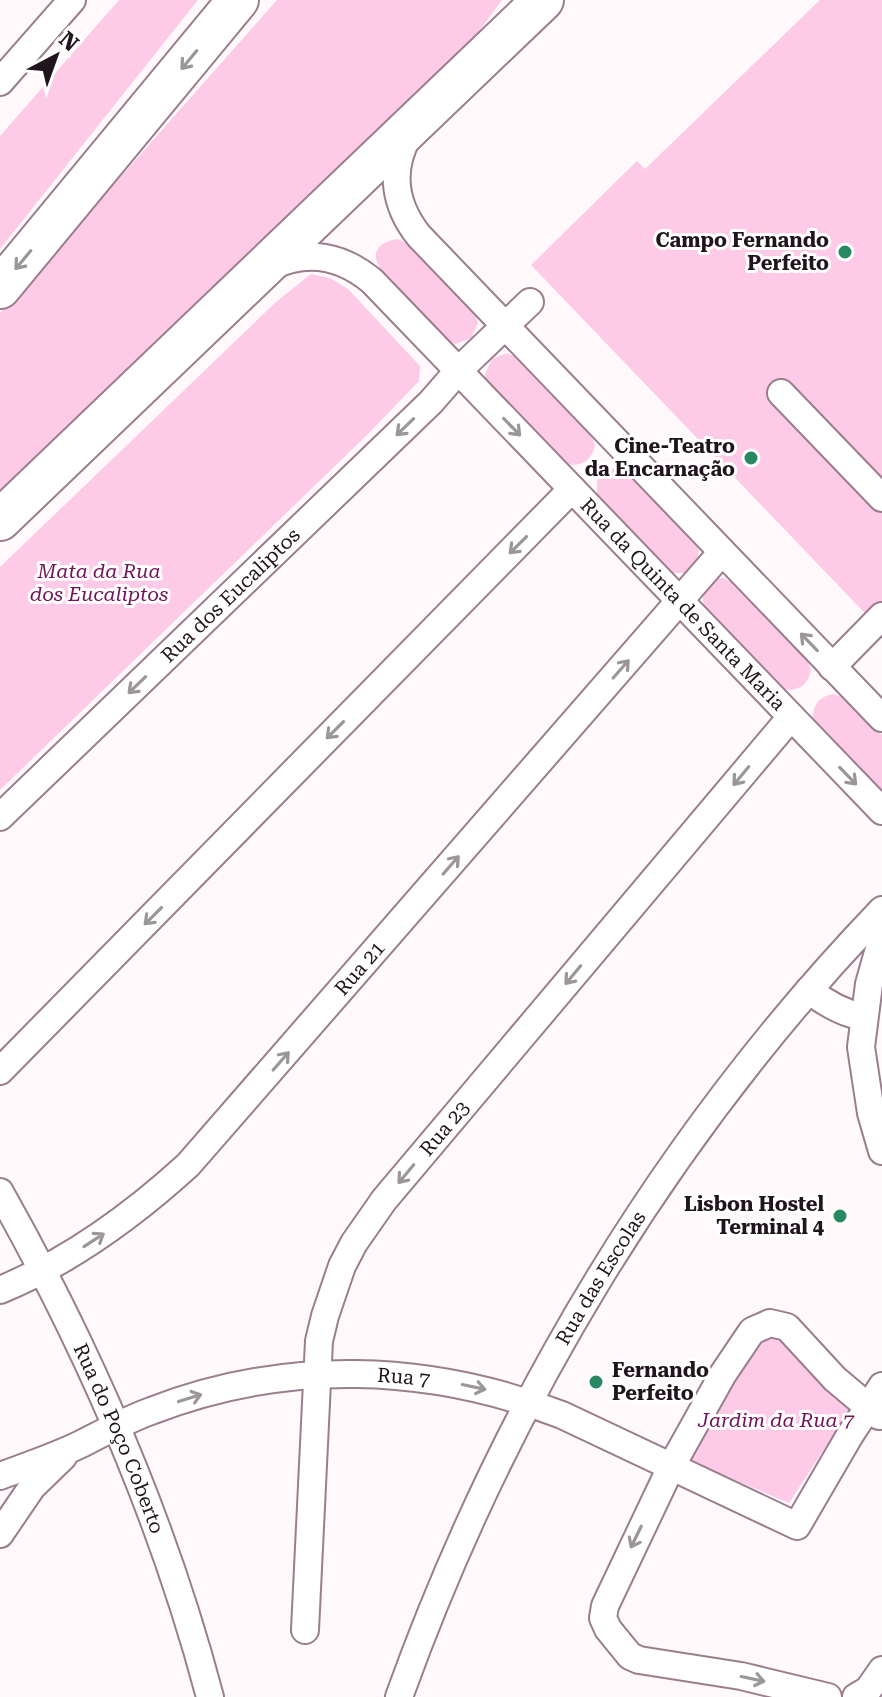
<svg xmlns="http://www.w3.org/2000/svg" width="882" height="1697" font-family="'Roboto Serif',serif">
  <rect width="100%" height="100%" fill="#fff9fc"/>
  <!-- green -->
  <g fill="#fdcae7">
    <polygon points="119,0 198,0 0,249 0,136"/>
    <polygon points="277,0 502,0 477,34 0,495 0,313"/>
    <polygon points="820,0 882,0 882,631 531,265 637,161 645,169"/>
    <path d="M 397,239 C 416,243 475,305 478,323 L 471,338 L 456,344 C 437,339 423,317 409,303 C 394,287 350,248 397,239 Z"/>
    <polygon points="311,274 330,278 348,289 420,366 419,381 368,434 0,790 0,567 276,302"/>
    <path d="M 507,353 L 522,360 L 589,430 L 595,445 C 592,461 581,467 566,464 L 487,382 L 485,374 L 492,359 Z"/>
    <polygon points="617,468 632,474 694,539 699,546 698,562 687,573 671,573 597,496 597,481 609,469"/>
    <path d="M 723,578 L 737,584 L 805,655 L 811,670 C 808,686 797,692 782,689 L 703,607 L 703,591 L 715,579 Z"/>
    <path d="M 834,694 L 849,700 L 882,735 L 882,795 L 814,722 C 811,707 818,696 834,694 Z"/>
    <polygon points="771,1334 785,1338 851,1408 789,1503 688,1460 752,1348 761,1339"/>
  </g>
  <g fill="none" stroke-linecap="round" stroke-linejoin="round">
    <defs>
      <g id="minor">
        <polyline points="0,82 72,0"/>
        <path d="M 408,136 C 389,171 395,206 419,236 L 882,718"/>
        <path id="s1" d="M 272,266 C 308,249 342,256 372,281 L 882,811"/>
        <polyline points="781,393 882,498"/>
        <polyline points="832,667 882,616"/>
        <path id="s2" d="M 0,817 L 431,402 L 458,371 L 530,302"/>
        <polyline points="882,938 869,984 861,1047 871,1113 882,1151"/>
        <path d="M 809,990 C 825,1003 843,1013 863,1017"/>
        <polyline points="0,1071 572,489"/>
        <path id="s3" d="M 0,1192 C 90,1352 163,1519 210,1697"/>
        <path id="s4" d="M 0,1290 C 71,1261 132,1216 188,1165 L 722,552"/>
        <path id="s5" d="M 0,1476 C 27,1466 54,1457 79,1445 C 103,1433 126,1420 151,1411 C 285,1359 428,1363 562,1415 L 797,1526 L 850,1435 L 882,1386"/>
        <polyline points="0,1534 32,1487 63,1457"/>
        <path id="s6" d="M 305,1630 L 319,1341 L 325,1316 L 342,1266 L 354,1243 L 384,1200 L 791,717"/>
        <path id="s7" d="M 399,1697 C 504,1405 667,1134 882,910"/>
        <polyline points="828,1697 741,1676 639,1660 630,1656 608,1629 603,1618 605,1606 671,1467 723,1374 752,1331 770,1323 787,1327 835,1379 879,1416"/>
        <polyline points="856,1697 868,1690 882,1670"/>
      </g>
      <g id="highway">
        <polyline points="0,288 238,0"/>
        <polyline points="0,520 543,0"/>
      </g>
    </defs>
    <!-- minor casing -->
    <use href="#minor" stroke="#9a7e8e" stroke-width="30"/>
    <!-- highway casing -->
    <use href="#highway" stroke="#9a7e8e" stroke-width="44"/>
    <!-- minor -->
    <use href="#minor" stroke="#fff" stroke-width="26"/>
    <!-- highway -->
    <use href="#highway" stroke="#fff" stroke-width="40"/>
  </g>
  <!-- one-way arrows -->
  <defs><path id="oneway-shaft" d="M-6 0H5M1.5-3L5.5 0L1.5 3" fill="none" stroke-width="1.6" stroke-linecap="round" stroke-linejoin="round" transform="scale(2)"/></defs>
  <g stroke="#9b9699">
    <use href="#oneway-shaft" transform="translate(189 60) rotate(130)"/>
    <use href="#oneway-shaft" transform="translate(23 260) rotate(130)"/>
    <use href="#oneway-shaft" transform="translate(405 427) rotate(136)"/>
    <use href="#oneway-shaft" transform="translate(512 427) rotate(46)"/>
    <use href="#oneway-shaft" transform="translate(518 545) rotate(135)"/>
    <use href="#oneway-shaft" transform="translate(809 642) rotate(-134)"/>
    <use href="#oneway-shaft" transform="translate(621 669) rotate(-49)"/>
    <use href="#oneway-shaft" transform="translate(137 685) rotate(136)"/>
    <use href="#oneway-shaft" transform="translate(335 730) rotate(135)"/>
    <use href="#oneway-shaft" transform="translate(741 776) rotate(130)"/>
    <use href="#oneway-shaft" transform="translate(848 776) rotate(46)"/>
    <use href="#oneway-shaft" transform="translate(451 865) rotate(-49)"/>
    <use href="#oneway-shaft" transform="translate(153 916) rotate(135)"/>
    <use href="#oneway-shaft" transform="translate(573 975) rotate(130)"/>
    <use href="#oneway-shaft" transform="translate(281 1061) rotate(-49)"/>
    <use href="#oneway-shaft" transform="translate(406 1174) rotate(130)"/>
    <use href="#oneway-shaft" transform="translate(94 1240) rotate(-33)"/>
    <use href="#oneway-shaft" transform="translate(474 1387) rotate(12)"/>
    <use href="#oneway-shaft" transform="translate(190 1398) rotate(-17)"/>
    <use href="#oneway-shaft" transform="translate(636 1537) rotate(116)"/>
    <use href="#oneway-shaft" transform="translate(753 1679) rotate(12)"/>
  </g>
  <!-- markers -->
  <g fill="#288861" stroke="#fff" stroke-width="3">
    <circle cx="845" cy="252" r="8"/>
    <circle cx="751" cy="458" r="8"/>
    <circle cx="840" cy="1216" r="8"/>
    <circle cx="596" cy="1382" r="8"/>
  </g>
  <g text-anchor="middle" stroke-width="6" stroke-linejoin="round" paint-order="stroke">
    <!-- poi labels -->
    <g font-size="20" font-weight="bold" fill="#20151c" stroke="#fff" text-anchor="end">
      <text x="829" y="247">Campo Fernando<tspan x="829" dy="23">Perfeito</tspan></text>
      <text x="735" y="453">Cine-Teatro<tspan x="735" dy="23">da Encarnação</tspan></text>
      <text x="824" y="1211">Lisbon Hostel<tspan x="824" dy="23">Terminal 4</tspan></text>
      <text x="612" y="1377" text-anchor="start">Fernando<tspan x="612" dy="23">Perfeito</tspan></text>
    </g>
    <!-- park labels -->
    <g font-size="20" font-style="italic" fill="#721356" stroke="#fff">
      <text x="99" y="578">Mata da Rua<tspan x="99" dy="23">dos Eucaliptos</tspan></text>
      <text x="776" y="1427">Jardim da Rua 7</text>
    </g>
    <!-- street labels -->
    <g font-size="20" fill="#20151c" stroke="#fff">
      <text dy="7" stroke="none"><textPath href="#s2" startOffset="320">Rua dos Eucaliptos</textPath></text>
      <text dy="7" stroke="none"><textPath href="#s1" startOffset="556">Rua da Quinta de Santa Maria</textPath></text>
      <text dy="7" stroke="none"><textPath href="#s4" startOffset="488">Rua 21</textPath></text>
      <text dy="7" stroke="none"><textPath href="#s6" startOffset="540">Rua 23</textPath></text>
      <text dy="7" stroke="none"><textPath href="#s7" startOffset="466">Rua das Escolas</textPath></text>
      <text dy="7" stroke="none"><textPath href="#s5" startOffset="422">Rua 7</textPath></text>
      <text dy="7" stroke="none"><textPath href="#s3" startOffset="274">Rua do Poço Coberto</textPath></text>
    </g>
  </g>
  <!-- north arrow -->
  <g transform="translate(56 56) rotate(41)" stroke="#ffffff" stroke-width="6" paint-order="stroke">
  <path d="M0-6L14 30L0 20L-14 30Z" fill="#20151c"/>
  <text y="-12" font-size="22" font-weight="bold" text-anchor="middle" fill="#20151c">N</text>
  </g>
</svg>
